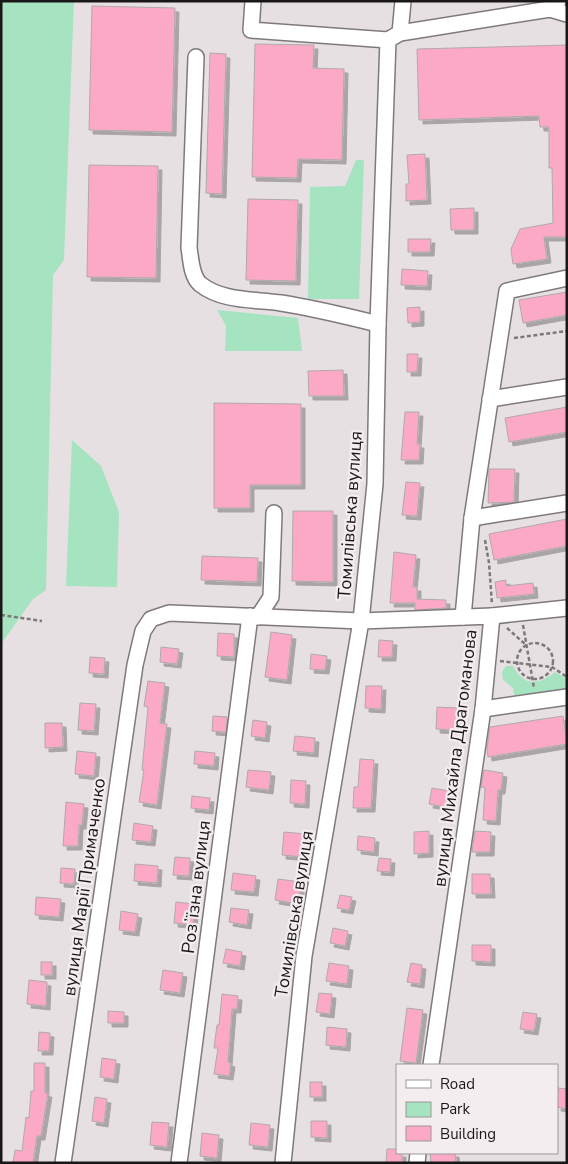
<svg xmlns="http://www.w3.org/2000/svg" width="568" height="1164" font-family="'Nunito Sans',sans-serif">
  <defs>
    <filter id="shadow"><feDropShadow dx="4" dy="4" stdDeviation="0" flood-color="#0004"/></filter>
  </defs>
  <rect width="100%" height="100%" fill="#e7e0e2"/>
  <!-- green -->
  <g fill="#a6e3c1">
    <polygon points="1,1 74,1 64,260 53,275 46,590 33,599 1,644"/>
    <polygon points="356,160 364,160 359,299 308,299 310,187 345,186"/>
    <polygon points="217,310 298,318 302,351 225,351 226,326"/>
    <polygon points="72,440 101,466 119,512 117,587 66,586"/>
    <path d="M 506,666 L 513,666 C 524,687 539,685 555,672 L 567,679 L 567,689 L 517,698 L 514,694 L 513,688 L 503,680 L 502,672 Z"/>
  </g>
  <!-- building -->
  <g fill="#fba9c7" stroke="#b0a9ab" filter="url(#shadow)">
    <polygon points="92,6 175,8 172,132 89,130"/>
    <polygon points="255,44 314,45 313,68 344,69 342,160 298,159 297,178 252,177"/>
    <polygon points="567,45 567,237 544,237 547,259 513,264 511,249 520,229 553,223 552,168 549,168 549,127 540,127 539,116 419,120 417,49"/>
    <polygon points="210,53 226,54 222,194 206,193"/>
    <polygon points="425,154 427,200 406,201 406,184 409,184 407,155"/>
    <polygon points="89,165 158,166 156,278 87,277"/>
    <polygon points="248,199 298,200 296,281 246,280"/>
    <polygon points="474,208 474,230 451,230 450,209"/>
    <polygon points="408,239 431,239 430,252 408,252"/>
    <polygon points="402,269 428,271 427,286 401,285"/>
    <polygon points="567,292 567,315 523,323 519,300"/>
    <polygon points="420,307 420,322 408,323 407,308"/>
    <polygon points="407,354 418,354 417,372 407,372"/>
    <polygon points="343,370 344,396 309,396 308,371"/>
    <polygon points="214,403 301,404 301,485 250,485 250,508 214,508"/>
    <polygon points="567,407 567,432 509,442 505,418"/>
    <polygon points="405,412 419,412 417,444 420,444 419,460 401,460"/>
    <polygon points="489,469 515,469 514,502 488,503"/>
    <polygon points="406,482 420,483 417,516 402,515"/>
    <polygon points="293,511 333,511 333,582 292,581"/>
    <polygon points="567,519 567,546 494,560 489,534"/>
    <polygon points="394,552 416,555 413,587 417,587 417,599 446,600 446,608 415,610 415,603 390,603"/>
    <polygon points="202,556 258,558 257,582 201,580"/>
    <polygon points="506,580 506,586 533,583 534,594 497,598 495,582"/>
    <polygon points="271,632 292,635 287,680 265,677"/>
    <polygon points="218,633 234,634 234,657 217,656"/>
    <polygon points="379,640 393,641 392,657 378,657"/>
    <polygon points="161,647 179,649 177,664 160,662"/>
    <polygon points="311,654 327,656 325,670 310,669"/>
    <polygon points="90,657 105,658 104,674 89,673"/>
    <polygon points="148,681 165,683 160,723 167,724 157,805 139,802 144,770 142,770 148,707 144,706"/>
    <polygon points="366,686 382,686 381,709 365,708"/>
    <polygon points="80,703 96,704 94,731 78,730"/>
    <polygon points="437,707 457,708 456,730 436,729"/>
    <polygon points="213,716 227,717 226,732 212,731"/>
    <polygon points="563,716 567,744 488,757 487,749 490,727"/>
    <polygon points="253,720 267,722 265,738 251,736"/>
    <polygon points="45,723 62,723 63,747 45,748"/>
    <polygon points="295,736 315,738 314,753 293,751"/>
    <polygon points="77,751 96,753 94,776 75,774"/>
    <polygon points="195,751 215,753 214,766 194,764"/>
    <polygon points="360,759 374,760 371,808 353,808 354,787 358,787"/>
    <polygon points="248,770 271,772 269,790 246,787"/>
    <polygon points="484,770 503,773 501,790 498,790 496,821 483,820 485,788 481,787"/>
    <polygon points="291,780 306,781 305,804 290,803"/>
    <polygon points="432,788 449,791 446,807 429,804"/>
    <polygon points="192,796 210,798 209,810 191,808"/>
    <polygon points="66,802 84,804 82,825 79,825 78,846 63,846"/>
    <polygon points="134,823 153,826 151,842 132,840"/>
    <polygon points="429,831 429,853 414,854 414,832"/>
    <polygon points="475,831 491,832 490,852 472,852"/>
    <polygon points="284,832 306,834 304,857 282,855"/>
    <polygon points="358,836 375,838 374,852 357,850"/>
    <polygon points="175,857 190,858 189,876 173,875"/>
    <polygon points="379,858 391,859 390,872 377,871"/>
    <polygon points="135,864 158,866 157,883 134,881"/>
    <polygon points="61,868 75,869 74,884 60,883"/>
    <polygon points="233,873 256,876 254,892 231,890"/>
    <polygon points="472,874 490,874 491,894 472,894"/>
    <polygon points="278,879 301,882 298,904 275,900"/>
    <polygon points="340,895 352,897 349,910 337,908"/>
    <polygon points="36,897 61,899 59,917 35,915"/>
    <polygon points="176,902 195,904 193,925 174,923"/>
    <polygon points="231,908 249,910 247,925 229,922"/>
    <polygon points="121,911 138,914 135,932 119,930"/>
    <polygon points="333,928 348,931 345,946 330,943"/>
    <polygon points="472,945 491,945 491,962 472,961"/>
    <polygon points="226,949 242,952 240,966 223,963"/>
    <rect x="41" y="962" width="11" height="13"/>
    <polygon points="329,963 349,966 347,984 326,981"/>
    <polygon points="411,963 422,965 420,984 407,982"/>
    <polygon points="163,970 183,973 180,993 160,990"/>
    <polygon points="29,980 47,982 46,1006 27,1004"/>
    <polygon points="319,993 332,994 330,1014 316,1012"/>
    <polygon points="222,994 238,996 237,1009 232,1009 228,1062 231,1063 229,1076 214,1074 218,1048 214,1048 217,1025 219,1025"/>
    <polygon points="407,1008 423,1010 416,1063 400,1061"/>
    <polygon points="108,1011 124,1012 124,1023 108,1023"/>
    <polygon points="523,1012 537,1014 534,1031 520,1029"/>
    <polygon points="327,1027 347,1029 346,1047 326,1045"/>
    <polygon points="39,1032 50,1033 49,1051 38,1051"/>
    <polygon points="102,1058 116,1060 114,1079 100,1077"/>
    <polygon points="34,1063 45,1063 45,1093 48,1093 41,1136 37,1136 33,1163 13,1163 15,1150 22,1151 26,1117 29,1118 31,1091 34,1091"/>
    <rect x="310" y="1082" width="12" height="15"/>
    <polygon points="558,1088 567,1089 567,1109 557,1107"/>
    <polygon points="95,1097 107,1099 104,1123 92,1121"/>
    <polygon points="311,1121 327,1121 327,1138 311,1137"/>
    <polygon points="152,1122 169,1123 167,1147 150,1145"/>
    <polygon points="251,1123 270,1125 268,1147 249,1145"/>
    <polygon points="202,1133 219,1135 217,1158 200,1156"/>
    <polygon points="387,1149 397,1149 397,1153 402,1153 402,1163 386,1163"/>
    <polygon points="430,1153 455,1153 456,1163 431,1163"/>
  </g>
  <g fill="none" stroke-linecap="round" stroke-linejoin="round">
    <defs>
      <g id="minor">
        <polyline points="253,1 251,30 388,40"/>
        <polyline points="550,9 567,14"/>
        <polyline points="400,33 403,1"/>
        <path d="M 196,57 L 189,248 C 191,259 191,276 200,284 C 223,302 254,299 281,303 C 313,308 346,316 378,324"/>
        <polyline points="490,399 567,387"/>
        <polyline points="472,518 567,503"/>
        <polyline points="492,616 567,608"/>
        <polyline points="258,617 271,597 274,513"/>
        <polyline points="463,617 472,518 507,291 567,278"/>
        <polyline points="483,709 567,697"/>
        <polyline points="63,1163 135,665 143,631 151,619 169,613 361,621 492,616 483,709 431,1065"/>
        <polyline points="179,1163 250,616"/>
        <polyline points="283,1163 304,956 361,621 375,484 378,324 388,40 400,33 550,9 558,1"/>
        <polyline points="417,1163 418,1153"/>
      </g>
    </defs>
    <!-- minor casing -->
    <use href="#minor" stroke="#7f797b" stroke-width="18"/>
    <!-- path -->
    <g stroke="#7d787a" stroke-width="2.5" stroke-dasharray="4 2.5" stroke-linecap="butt">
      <polyline points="514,338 567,331"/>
      <polyline points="485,540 489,563 492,604"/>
      <polyline points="1,615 42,621"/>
      <polyline points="523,625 534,688"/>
      <polyline points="507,628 526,645"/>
      <circle cx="535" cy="661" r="18"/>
      <polyline points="500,661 552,667 567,677"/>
    </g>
    <!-- minor -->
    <use href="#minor" stroke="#fff" stroke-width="15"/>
  </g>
  <g text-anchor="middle" stroke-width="4.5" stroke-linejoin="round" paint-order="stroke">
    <!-- street labels -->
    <g font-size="18" fill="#1a1718" stroke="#f4edef">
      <text transform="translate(350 515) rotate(-86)" y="6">Томилівська вулиця</text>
      <text transform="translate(455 758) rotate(-83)" y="6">вулиця Михайла Драгоманова</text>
      <text transform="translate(84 887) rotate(-82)" y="6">вулиця Марії Примаченко</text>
      <text transform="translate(196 887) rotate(-83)" y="6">Розʼїзна вулиця</text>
      <text transform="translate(294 914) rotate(-81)" y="6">Томилівська вулиця</text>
    </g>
  </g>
  <!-- border -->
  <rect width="568" height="1164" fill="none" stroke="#1a1718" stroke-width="5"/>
  <!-- legend -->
  <rect x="396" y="1064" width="162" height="90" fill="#f4edef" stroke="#9d9799"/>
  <rect x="406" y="1080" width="25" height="8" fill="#ffffff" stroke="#9d9799"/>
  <text x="440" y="1089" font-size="15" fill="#1a1718">Road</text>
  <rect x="406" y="1102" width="25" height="15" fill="#a6e3c1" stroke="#9d9799"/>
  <text x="440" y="1114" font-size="15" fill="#1a1718">Park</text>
  <rect x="406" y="1126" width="25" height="15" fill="#fba9c7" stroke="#9d9799"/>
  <text x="440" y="1139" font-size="15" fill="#1a1718">Building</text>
</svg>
